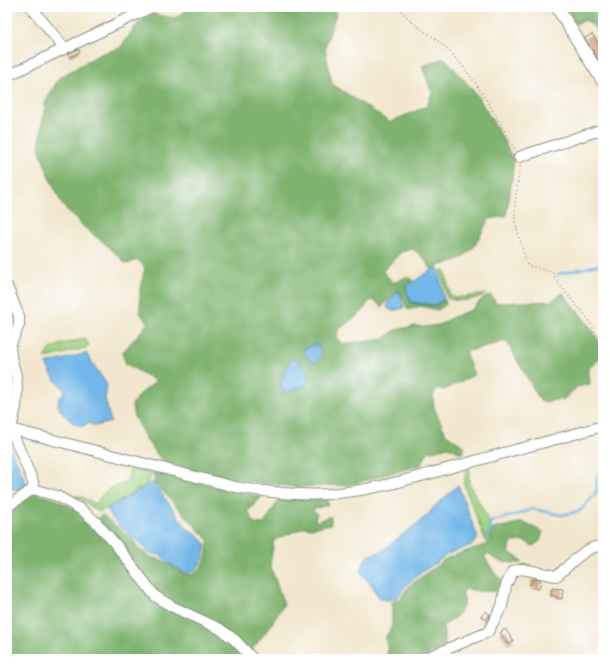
<svg xmlns="http://www.w3.org/2000/svg" width="610" height="666" font-family="'Balsamiq Sans',sans-serif">
  <rect width="100%" height="100%" fill="#fff"/>
  <filter id="ink" filterUnits="userSpaceOnUse"><feTurbulence type="fractalNoise" baseFrequency=".025" numOctaves="2"/><feDisplacementMap in="SourceGraphic" scale="8" xChannelSelector="R" yChannelSelector="G"/><feConvolveMatrix kernelMatrix="1 2 1 2 8 2 1 2 1" color-interpolation-filters="sRGB"/></filter>
  <filter id="wash" filterUnits="userSpaceOnUse"><feTurbulence type="fractalNoise" baseFrequency=".012" numOctaves="4" result="noise"/><feDisplacementMap in="SourceGraphic" scale="16" xChannelSelector="R" yChannelSelector="G"/><feGaussianBlur stdDeviation="0.9" result="paint"/><feColorMatrix in="noise" values="0 0 0 0 0 0 0 0 0 0 0 0 0 0 0 0 0 1.4 0 .05"/><feComposite in="paint" operator="in"/></filter>
  <g filter="url(#wash)">
    <rect width="100%" height="100%" fill="#f2e7ce"/>
    <!-- green -->
    <g fill="#9dd080" stroke="#5e865a">
      <path d="M 441,270 L 445,270 L 450,295 L 455,298 L 486,294 C 474,300 460,303 447,298 Z"/>
      <path d="M 85,339 L 89,345 L 88,347 L 47,358 L 45,357 C 48,344 73,342 85,339 Z"/>
      <path d="M 130,468 L 151,473 L 150,480 L 147,484 L 100,512 L 76,497 L 77,495 L 96,504 C 98,501 101,496 104,493 C 116,482 129,490 130,468 Z"/>
      <path d="M 470,469 C 470,473 468,478 469,482 C 473,497 500,527 486,542 L 464,484 L 466,471 Z"/>
    </g>
    <!-- forest -->
    <g fill="#7eb26e" stroke="#4e7851" fill-rule="evenodd">
      <path d="M 192,7 L 334,7 L 337,10 L 325,48 L 332,84 L 390,122 L 427,106 L 432,93 L 422,66 L 445,58 L 477,95 L 499,132 L 514,161 L 510,192 L 506,216 L 489,219 L 474,247 L 462,258 L 431,269 L 423,257 L 413,249 L 401,252 L 383,271 L 393,283 L 406,277 L 412,279 L 413,281 L 407,284 L 406,288 L 410,302 L 412,303 L 434,306 L 445,300 L 446,303 L 445,305 L 438,310 L 420,306 L 408,310 L 407,309 L 401,292 L 399,290 L 386,302 L 382,307 L 373,300 L 369,301 L 362,312 L 338,330 L 337,338 L 343,344 L 384,339 L 395,330 L 415,326 L 424,327 L 439,325 L 453,317 L 471,310 L 483,298 L 491,295 L 496,303 L 551,301 L 563,293 C 578,314 603,334 603,362 L 598,360 L 589,368 L 590,384 L 577,387 L 564,399 L 541,402 L 507,342 L 502,342 L 465,352 L 474,375 L 444,390 L 437,388 L 433,396 L 434,408 L 446,434 L 465,447 L 463,454 L 448,447 L 428,452 L 421,465 L 349,485 L 295,487 L 252,482 L 190,470 L 162,461 L 148,442 L 134,417 L 132,405 L 137,397 L 156,381 L 126,364 L 122,353 L 148,323 L 140,313 L 140,290 L 145,268 L 138,260 L 126,264 L 108,246 L 84,227 L 63,206 L 49,177 L 39,147 L 45,103 L 59,78 L 100,54 L 120,48 L 139,22 L 152,14 L 175,18 ZM 315,344 L 314,363 L 303,352 L 304,349 ZM 294,358 L 296,359 L 309,376 L 281,382 L 291,359 Z"/>
      <polygon points="566,7 603,7 603,36 586,20 575,24"/>
      <path d="M 153,472 L 262,497 L 248,511 L 254,523 L 264,524 L 280,498 L 328,499 L 328,505 L 312,509 L 317,514 L 315,519 L 317,522 L 327,517 L 331,517 L 331,524 L 311,528 L 305,527 L 274,540 L 270,565 L 284,604 L 271,625 L 247,656 L 250,659 L 7,659 L 7,511 L 34,493 L 55,499 L 79,511 L 92,523 L 102,515 L 134,540 L 137,548 L 150,557 L 162,560 L 184,574 L 194,575 C 205,565 208,555 208,540 L 155,483 Z"/>
      <path d="M 522,522 L 543,532 L 540,541 L 533,546 L 525,541 L 512,542 L 508,553 L 518,557 L 522,563 C 509,563 498,563 488,554 L 484,556 L 496,575 L 504,582 L 502,590 C 489,593 478,591 465,589 L 462,594 L 465,600 C 462,612 454,621 443,625 L 445,645 L 419,659 L 388,659 L 387,646 L 385,638 L 392,626 L 392,602 L 399,600 L 409,586 L 447,558 L 485,545 L 490,540 L 493,529 Z"/>
    </g>
    <!-- water -->
    <g fill="#72b7e8" stroke="#487a8e">
      <polygon points="437,268 439,270 444,300 434,305 411,302 406,288 407,286 428,272"/>
      <polygon points="399,291 400,292 404,308 392,311 387,307 388,302"/>
      <path d="M 315,344 C 319,345 322,352 321,357 L 314,363 L 303,352 L 304,349 Z"/>
      <path d="M 86,353 L 107,385 L 105,399 L 111,422 L 95,426 L 88,423 C 86,424 84,426 83,426 C 75,427 59,412 58,404 C 58,403 59,398 59,398 L 62,396 L 65,390 L 55,380 L 46,364 Z"/>
      <path d="M 294,358 L 296,359 C 303,368 310,372 307,384 L 288,392 L 285,392 L 280,387 L 281,382 L 291,359 Z"/>
      <path d="M 7,440 L 27,485 C 23,493 18,492 11,488 L 7,490 Z"/>
      <path d="M 153,482 L 186,527 C 193,533 202,536 206,545 L 203,559 L 195,572 L 187,573 L 181,571 L 170,564 L 160,555 L 148,553 C 145,550 143,546 140,543 C 129,533 113,524 107,509 Z"/>
      <polygon points="458,485 478,538 472,545 448,554 421,573 407,584 397,598 388,600 381,599 377,595 372,585 366,579 361,572 363,565 366,558 373,554 382,551 429,514 433,508"/>
    </g>
    <g fill="none" stroke-linecap="round" stroke-linejoin="round">
      <!-- stream -->
      <g stroke="#72b7e8" stroke-width="2.5">
        <polyline points="558,274 603,264"/>
        <polyline points="486,536 491,533 490,522 512,516 533,509 561,515 580,511 596,493 597,475 603,470"/>
      </g>
    </g>
    <g id="blocks">
      <!-- building -->
      <g fill="#d6a382">
        <polygon points="592,34 603,50 603,63 601,64 585,38"/>
        <polygon points="79,49 80,52 70,57 68,54"/>
        <polygon points="532,579 541,580 539,589 530,587"/>
        <polygon points="552,588 563,589 562,599 556,598 556,596 551,596"/>
        <polygon points="486,611 490,615 486,620 481,616"/>
        <polygon points="505,629 514,641 508,645 500,633"/>
      </g>
    </g>
  </g>
  <g filter="url(#ink)">
    <use href="#blocks" fill-opacity="0" stroke="#889281" stroke-width="1"/>
    <g fill="none" stroke-linecap="round" stroke-linejoin="round">
      <defs>
        <g id="minor">
          <polyline points="31,7 64,48"/>
          <polyline points="7,76 152,7"/>
          <polyline points="519,157 603,129"/>
          <polyline points="7,286 19,316 19,325 10,346 11,357 16,375 17,388 16,407 11,429 33,482 33,489 7,507"/>
          <path d="M 7,428 L 235,487 C 266,492 297,496 328,494 C 376,491 422,475 468,463 C 513,450 558,439 603,426"/>
          <polyline points="33,489 57,496 82,510 96,522 117,546 155,596 171,606 220,629 235,640 253,659"/>
          <path d="M 423,659 L 488,632 L 502,606 L 506,585 L 513,571 L 522,569 L 556,576 L 559,574 C 571,564 586,545 603,546"/>
        </g>
        <polyline id="major" points="557,7 603,81"/>
      </defs>
      <!-- minor casing -->
      <use href="#minor" stroke="#889281" stroke-width="12"/>
      <!-- major casing -->
      <use href="#major" stroke="#889281" stroke-width="14"/>
      <!-- path -->
      <g stroke="#889281" stroke-width="1.5" stroke-dasharray="1 3" stroke-linecap="butt">
        <path d="M 399,7 C 410,25 430,33 445,47 C 475,76 495,114 515,150"/>
        <polyline points="520,166 515,202 515,222 527,265 552,272 559,284 575,304 583,312 590,322 603,348"/>
      </g>
      <!-- minor -->
      <use href="#minor" stroke="#fff" stroke-width="10"/>
      <!-- major -->
      <use href="#major" stroke="#fff" stroke-width="12"/>
    </g>
  </g>
  <!-- margin -->
  <rect width="610" height="666" fill="none" stroke="#fff" stroke-width="24"/>
</svg>
